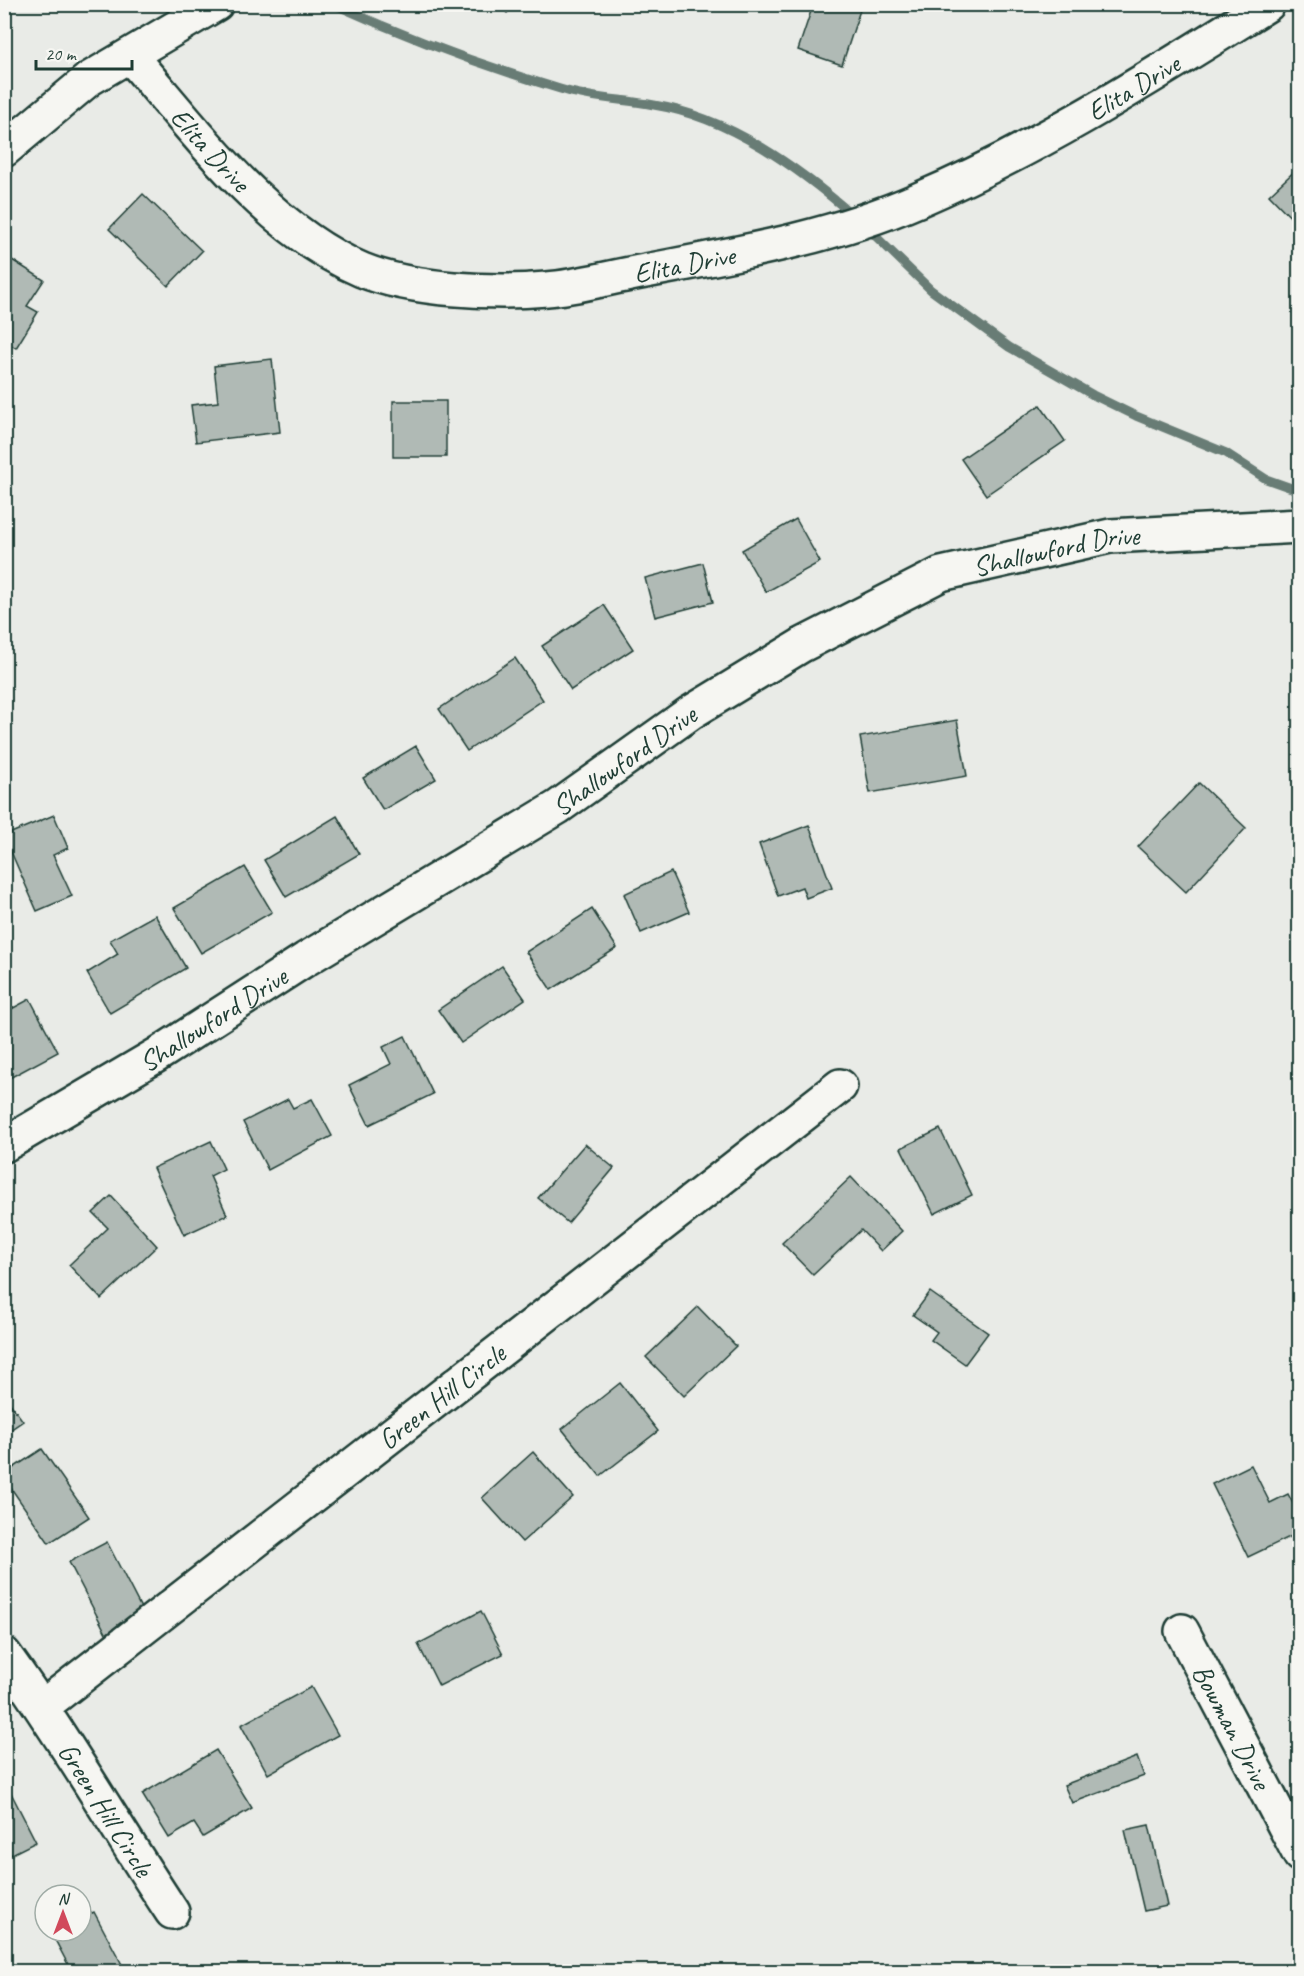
<svg xmlns="http://www.w3.org/2000/svg" width="1304" height="1976" font-family="Caveat,sans-serif">
  <rect width="100%" height="100%" fill="#e9ebe7"/>
  <filter id="ink" filterUnits="userSpaceOnUse"><feTurbulence type="fractalNoise" baseFrequency=".0167" numOctaves="2"/><feDisplacementMap in="SourceGraphic" scale="12" xChannelSelector="R" yChannelSelector="G"/><feConvolveMatrix kernelMatrix="1 2 1 2 8 2 1 2 1" color-interpolation-filters="sRGB"/></filter>
  <g filter="url(#ink)">
    <g fill="none" stroke-linecap="round" stroke-linejoin="round">
      <!-- stream -->
      <g stroke="#687c75" stroke-width="9">
        <path d="M 333,4 C 406,37 483,66 560,89 C 592,99 621,99 654,105 C 729,117 799,168 855,217"/>
        <polyline points="865,226 931,290 1009,347 1093,395 1136,416 1226,453 1266,479 1300,491"/>
      </g>
    </g>
    <!-- building -->
    <g fill="#b0bab5" stroke="#1f3d34" stroke-width="1.5">
      <polygon points="498,4 515,4 507,13"/>
      <polygon points="794,4 862,4 842,65 798,50 811,11"/>
      <polygon points="1300,166 1300,227 1269,195"/>
      <polygon points="143,194 202,251 168,286 109,229"/>
      <polygon points="4,255 44,280 27,306 38,312 16,348 4,341"/>
      <polygon points="272,359 280,432 196,442 191,405 218,402 214,366"/>
      <rect x="393" y="401" width="53" height="56"/>
      <polygon points="1040,405 1065,441 986,495 961,459"/>
      <polygon points="796,519 820,562 766,592 742,550"/>
      <polygon points="703,563 713,602 655,617 645,578"/>
      <polygon points="604,605 633,649 571,690 542,646"/>
      <polygon points="515,658 543,700 467,751 439,709"/>
      <polygon points="957,720 967,776 870,793 860,737"/>
      <polygon points="416,746 436,779 383,810 363,778"/>
      <polygon points="1199,783 1246,828 1186,892 1138,847"/>
      <polygon points="54,815 68,848 53,855 72,896 37,911 4,836"/>
      <polygon points="337,816 359,854 286,897 264,860"/>
      <polygon points="809,825 832,888 806,898 802,887 778,896 759,844"/>
      <polygon points="245,867 272,912 201,953 174,908"/>
      <polygon points="671,872 689,912 641,933 624,894"/>
      <polygon points="592,909 617,948 551,990 526,952"/>
      <polygon points="155,915 186,968 110,1013 87,973 118,954 110,940"/>
      <polygon points="502,966 525,999 461,1043 438,1010"/>
      <polygon points="30,999 58,1052 4,1081 4,1013"/>
      <polygon points="405,1036 433,1094 369,1125 349,1085 391,1064 383,1047"/>
      <polygon points="288,1099 293,1108 312,1099 332,1136 268,1170 243,1122"/>
      <polygon points="940,1129 972,1195 934,1214 901,1148"/>
      <polygon points="211,1141 224,1169 210,1176 227,1215 184,1235 153,1168"/>
      <polygon points="585,1144 614,1168 568,1223 538,1198"/>
      <polygon points="851,1177 902,1231 881,1251 861,1230 813,1275 782,1243"/>
      <polygon points="111,1196 157,1246 101,1299 69,1265 108,1228 93,1213"/>
      <polygon points="930,1292 988,1333 965,1364 931,1340 937,1332 913,1315"/>
      <polygon points="698,1307 736,1346 684,1396 646,1357"/>
      <polygon points="620,1383 658,1431 600,1476 562,1429"/>
      <polygon points="4,1395 23,1421 4,1434"/>
      <polygon points="42,1449 89,1517 49,1543 4,1478 4,1474"/>
      <polygon points="533,1452 573,1497 522,1542 482,1498"/>
      <polygon points="1251,1465 1270,1503 1288,1494 1300,1517 1300,1532 1248,1557 1212,1484"/>
      <polygon points="107,1542 145,1616 107,1635 69,1562"/>
      <polygon points="481,1611 503,1654 439,1686 418,1644"/>
      <polygon points="311,1687 338,1735 268,1774 241,1725"/>
      <polygon points="216,1750 252,1808 203,1837 194,1823 169,1838 142,1794"/>
      <polygon points="1137,1757 1144,1776 1072,1803 1064,1785"/>
      <polygon points="9,1789 36,1842 4,1858 4,1791"/>
      <polygon points="1149,1825 1167,1906 1144,1911 1125,1830"/>
      <polygon points="94,1912 126,1972 72,1972 52,1934 58,1931 81,1931 81,1919"/>
    </g>
    <g fill="none" stroke-linecap="round" stroke-linejoin="round">
      <defs>
        <g id="minor">
          <path id="s1" d="M 131,57 C 196,132 268,230 362,270 C 411,290 495,294 547,289 C 575,287 603,279 630,274 C 728,255 826,240 918,200 C 1042,147 1154,75 1268,4"/>
          <polyline points="4,150 89,79 216,4"/>
          <path id="s2" d="M 4,1145 L 157,1055 L 306,959 L 558,807 L 690,713 L 802,645 L 941,574 L 1110,536 L 1300,526"/>
          <path id="s3" d="M 1182,1631 L 1300,1855"/>
          <path id="s4" d="M 4,1654 C 64,1737 115,1826 172,1912"/>
          <path id="s5" d="M 42,1707 L 840,1086"/>
        </g>
      </defs>
      <!-- minor casing -->
      <use href="#minor" stroke="#1f3d34" stroke-width="38"/>
      <!-- minor -->
      <use href="#minor" stroke="#f6f6f2" stroke-width="33"/>
    </g>
  </g>
  <g text-anchor="middle" stroke-width="4.5" stroke-linejoin="round" paint-order="stroke">
    <!-- street labels -->
    <g font-size="28" fill="#1f3d34" stroke="#f6f6f2">
      <text dy="10" stroke="none"><textPath href="#s1" startOffset="1130">Elita Drive</textPath></text>
      <text dy="10" stroke="none"><textPath href="#s1" startOffset="122">Elita Drive</textPath></text>
      <text dy="10" stroke="none"><textPath href="#s1" startOffset="644">Elita Drive</textPath></text>
      <text dy="10" stroke="none"><textPath href="#s2" startOffset="1216">Shallowford Drive</textPath></text>
      <text dy="10" stroke="none"><textPath href="#s2" startOffset="730">Shallowford Drive</textPath></text>
      <text dy="10" stroke="none"><textPath href="#s2" startOffset="244">Shallowford Drive</textPath></text>
      <text dy="10" stroke="none"><textPath href="#s5" startOffset="506">Green Hill Circle</textPath></text>
      <text dy="10" stroke="none"><textPath href="#s3" startOffset="108">Bowman Drive</textPath></text>
      <text dy="10" stroke="none"><textPath href="#s4" startOffset="186">Green Hill Circle</textPath></text>
    </g>
  </g>
  <!-- margin -->
  <rect width="1304" height="1976" fill="none" stroke="#f6f6f2" stroke-width="24"/>
  <rect x="12" y="12" width="1280" height="1952" fill="none" stroke="#1f3d34" stroke-width="2" filter="url(#ink)"/>
  <!-- north arrow -->
  <g transform="translate(63 1913)"><circle r="28" fill="#f6f6f2" stroke="#a0aca6" stroke-width="1.5"/>
  <path d="M0-4.5L10 22L0 15L-10 22Z" fill="#d1495b"/>
  <text y="-9" font-size="16" font-weight="bold" text-anchor="middle" fill="#1f3d34">N</text>
  </g>
  <!-- scale -->
  <path d="M36 60v9h96v-9" fill="none" stroke="#1f3d34" stroke-width="3"/>
  <text x="45" y="60" font-size="18" fill="#1f3d34" stroke="#f6f6f2" stroke-width="4.5" paint-order="stroke">20 m</text>
</svg>
